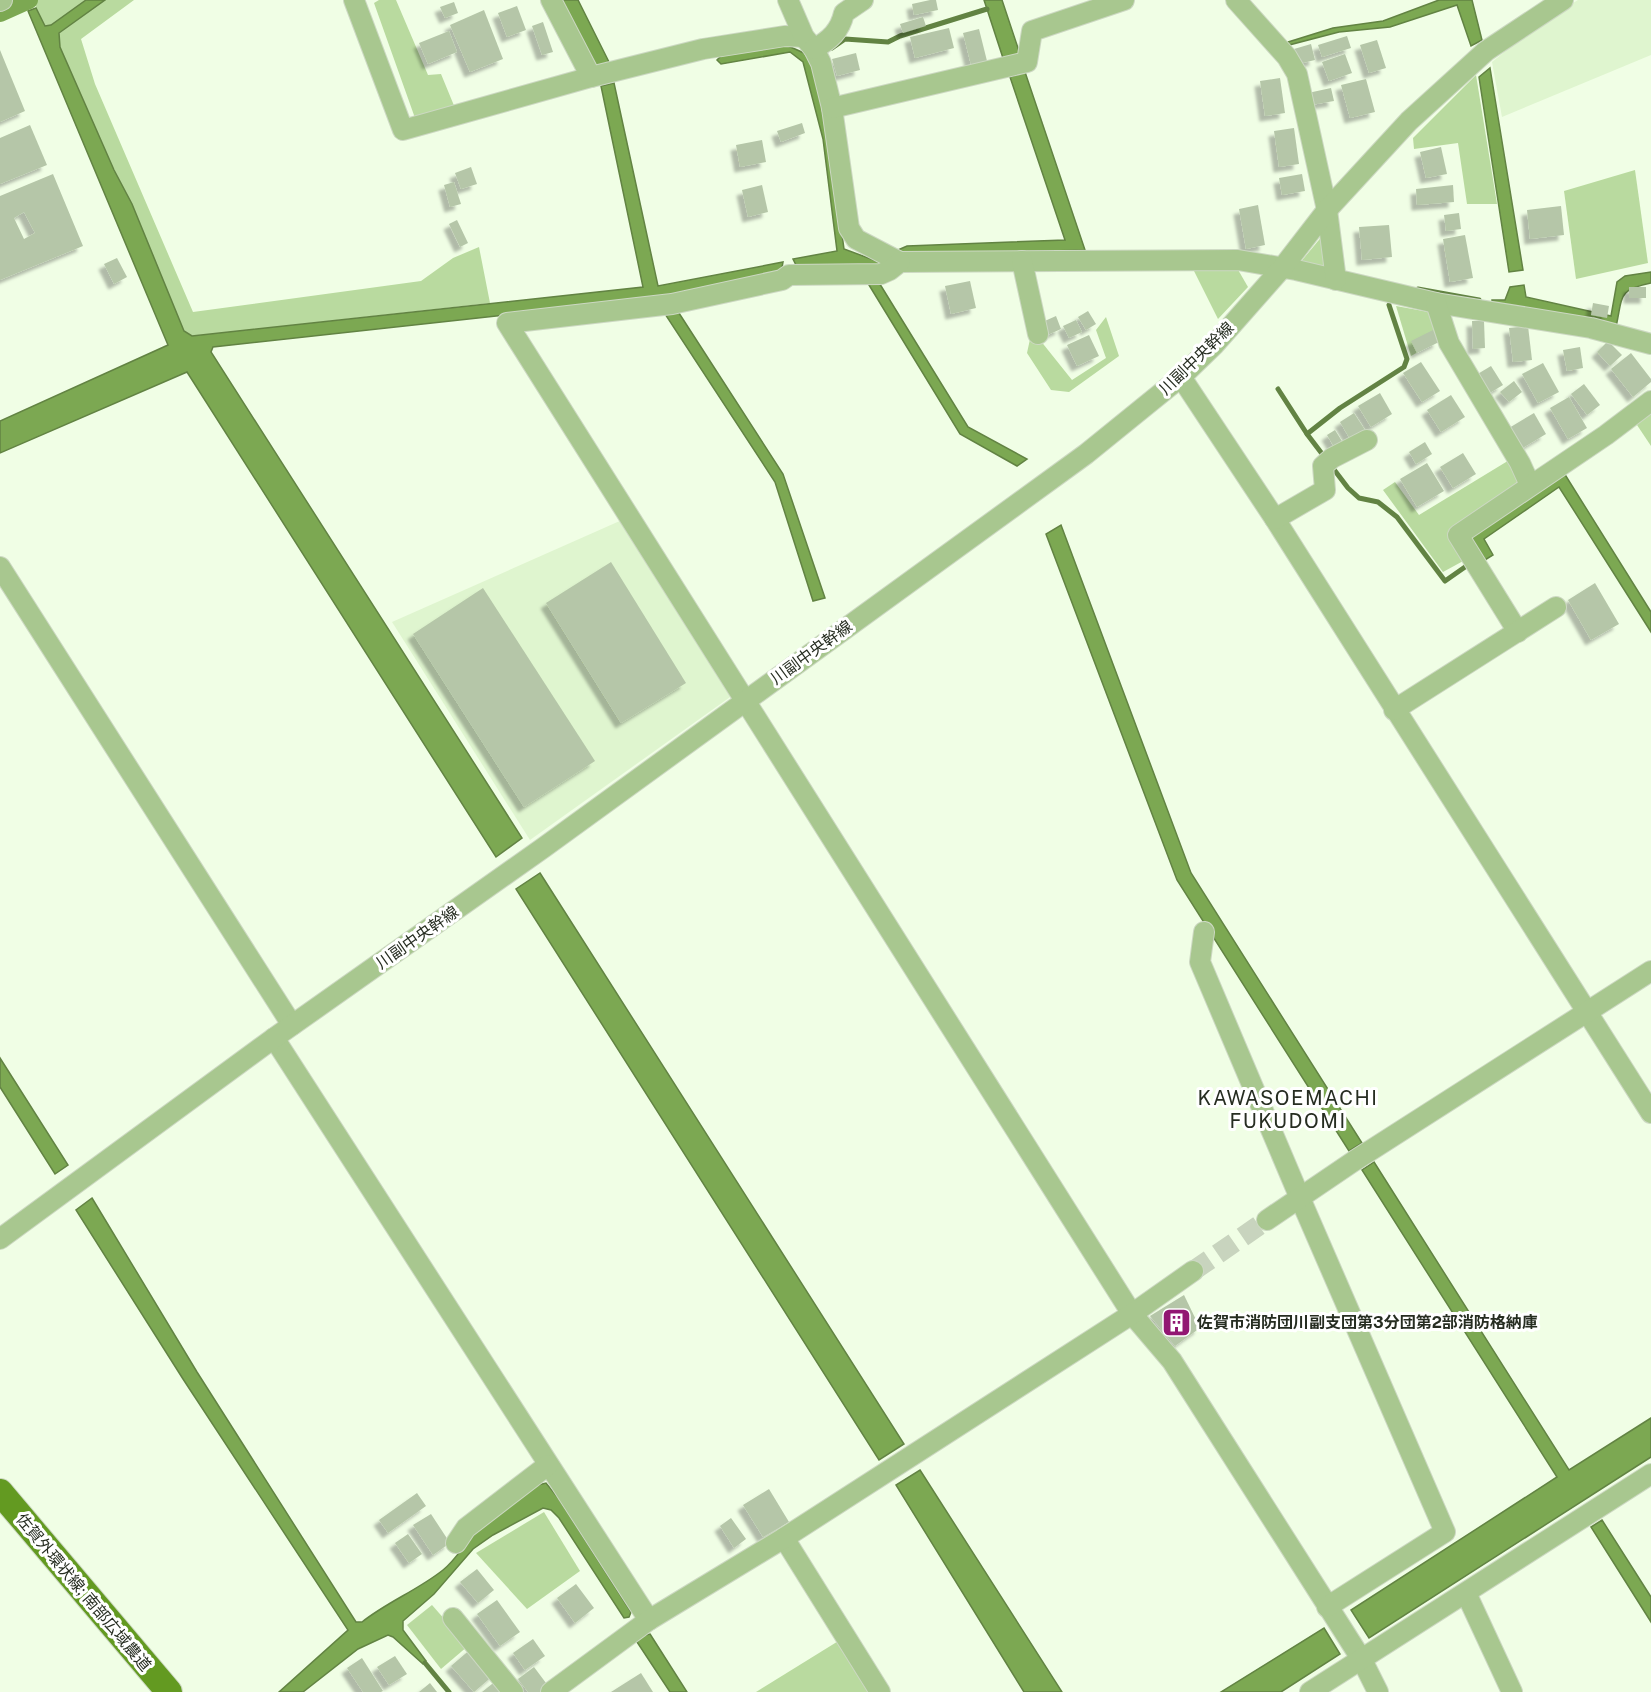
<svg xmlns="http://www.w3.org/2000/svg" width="1651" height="1692" font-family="'Public Sans','Noto Sans JP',sans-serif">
  <defs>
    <filter id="shadow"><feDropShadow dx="-5.5" dy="5.5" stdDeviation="1.5" flood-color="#0004"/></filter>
  </defs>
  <rect width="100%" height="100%" fill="#f0fee5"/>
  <!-- built -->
  <g fill="#dff5cf">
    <polygon points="1578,0 1651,0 1651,55 1502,117 1492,62 1539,24"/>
    <polygon points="622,520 733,695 530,840 392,622"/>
  </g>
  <!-- green -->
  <g fill="#b9da9f">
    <polygon points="86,0 51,25 45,26 36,8 36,1 38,0"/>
    <polygon points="105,0 134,0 81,39 95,84 193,312 421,281 453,258 479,247 490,303 192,336 184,332 132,204 114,170 60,47 59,33"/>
    <polygon points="379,0 396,0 428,75 441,74 455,108 415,118 374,3"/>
    <polygon points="1476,75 1497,204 1467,204 1458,143 1414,149 1413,138"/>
    <polygon points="1635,170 1648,263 1576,279 1564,191"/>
    <polygon points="1323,235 1327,241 1324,271 1299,264"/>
    <polygon points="1237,268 1248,287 1218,319 1193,269"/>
    <polygon points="1396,306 1429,312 1441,339 1411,356"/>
    <polygon points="1106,317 1119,356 1069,392 1051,390 1027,353 1032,330 1072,380 1106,358 1096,330"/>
    <polygon points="1651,406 1651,446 1633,419"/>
    <polygon points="1511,459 1521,477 1502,500 1450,533 1465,560 1443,572 1383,490 1395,482 1419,515"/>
    <polygon points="544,1512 580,1571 527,1609 476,1553"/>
    <polygon points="432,1605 468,1646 441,1669 407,1625"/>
    <polygon points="840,1640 871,1692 756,1692"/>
  </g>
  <!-- water -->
  <g fill="#7ca852" stroke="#628343" stroke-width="1.5">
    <polygon points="86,0 105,0 59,33 60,47 114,170 132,204 184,331 192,336 643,287 601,86 614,83 658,286 783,262 781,273 660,298 213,347 211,352 522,838 496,857 187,372 0,453 0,421 168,345 28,11 36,8 45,26 51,25"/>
    <polygon points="561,0 578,0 609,62 595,67"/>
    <polygon points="984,0 1002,0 1020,54 1003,58"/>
    <polygon points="1439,0 1472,0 1482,40 1471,46 1457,5 1390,27 1339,32 1289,45 1288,42 1333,28 1383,21"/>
    <polygon points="786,45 804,53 811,60 829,140 844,249 882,263 882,267 797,267 793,259 837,251 823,139 803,62 790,52 721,64 717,60 722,55"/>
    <polygon points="1490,68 1523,270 1509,272 1479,77"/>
    <polygon points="1025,72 1085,250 905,255 898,250 907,246 1065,240 1010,77"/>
    <path d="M 1651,272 L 1651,283 C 1617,290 1623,296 1616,327 L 1492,305 L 1492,300 L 1505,300 L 1510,287 L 1524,285 L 1526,297 L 1611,316 L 1617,282 L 1625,276 Z"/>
    <polygon points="878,281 968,427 1027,459 1017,466 960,434 869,285"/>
    <polygon points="677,310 783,474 825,598 813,601 775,482 665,314"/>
    <polygon points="1564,473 1651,612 1651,632 1559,487 1484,539 1493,555 1485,560 1471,537"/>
    <polygon points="1061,525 1191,873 1362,1143 1349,1151 1177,880 1046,534"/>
    <polygon points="540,873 904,1444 879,1460 516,889"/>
    <polygon points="0,1058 68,1165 55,1174 0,1087"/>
    <polygon points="1374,1162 1569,1470 1651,1418 1651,1457 1369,1638 1351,1610 1557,1477 1362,1170"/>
    <path d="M 92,1198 L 197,1372 L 356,1622 L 362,1622 C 387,1602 418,1590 443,1570 C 456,1560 464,1544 476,1532 C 495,1515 518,1500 538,1485 L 546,1483 L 559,1499 L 631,1612 L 629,1617 L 624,1618 L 559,1518 L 551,1510 L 543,1508 L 493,1535 L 473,1549 L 434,1594 L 403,1621 L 403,1630 L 426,1661 L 423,1664 L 393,1637 L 388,1635 L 358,1649 L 303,1692 L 279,1692 L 348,1630 L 183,1379 L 76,1210 Z"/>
    <polygon points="920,1470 1062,1692 1024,1692 896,1485"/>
    <polygon points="1602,1520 1651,1597 1651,1622 1591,1527"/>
    <polygon points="1324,1628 1340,1654 1281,1692 1221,1692"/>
    <polygon points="650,1634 687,1692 670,1692 637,1642 641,1636"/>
  </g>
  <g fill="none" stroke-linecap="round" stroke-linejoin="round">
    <!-- stream -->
    <g stroke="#628343" stroke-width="5">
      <polyline points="832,48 845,39 888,42 900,36 987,9"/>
      <polyline points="1418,289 1479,300"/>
      <polyline points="1278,389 1307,434 1348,488 1359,498 1378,502 1397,517 1445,581 1465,567"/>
      <polyline points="1307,434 1340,408 1404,367 1407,359 1389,305"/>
      <polyline points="425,1663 449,1692"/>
    </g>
    <!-- canal -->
    <polyline stroke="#7ca852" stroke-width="18" points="0,13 29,0"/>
  </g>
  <!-- building -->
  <g fill="#b5c6a8" fill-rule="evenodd" filter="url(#shadow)">
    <polygon points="930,0 936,0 938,10 914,15 912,4"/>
    <polygon points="454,2 458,13 445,18 440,7"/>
    <polygon points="517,6 526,30 507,37 498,13"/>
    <polygon points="484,10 503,59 470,72 450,25"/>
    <polygon points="923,17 926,26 903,33 900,24"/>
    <polygon points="543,22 553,52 542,55 532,26"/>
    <polygon points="949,28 954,48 915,58 910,37"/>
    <polygon points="979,29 988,65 972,69 963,33"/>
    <polygon points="449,31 457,52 428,64 419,43"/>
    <polygon points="1347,36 1351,48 1322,57 1318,45"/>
    <polygon points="1377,40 1386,68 1369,73 1360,45"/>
    <polygon points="1311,44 1315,60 1298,64 1294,49"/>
    <polygon points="0,50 25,111 0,122"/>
    <polygon points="856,53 860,70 837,76 832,59"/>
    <polygon points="1345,54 1352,73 1329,81 1322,62"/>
    <polygon points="1280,78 1285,113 1265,116 1260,81"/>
    <polygon points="1366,79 1375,112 1350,118 1341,85"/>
    <polygon points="1331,88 1334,101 1311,105 1308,93"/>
    <polygon points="802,123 805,133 781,142 777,131"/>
    <polygon points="30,125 47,165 0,184 0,138"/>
    <polygon points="1294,128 1299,164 1279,167 1274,131"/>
    <polygon points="762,140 766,162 740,167 736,145"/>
    <polygon points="1441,147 1447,174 1426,178 1420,152"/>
    <polygon points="471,167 477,184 461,189 455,173"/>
    <path d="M 53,174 L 83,246 L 0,280 L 0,196 ZM 24,212 L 35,233 L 24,239 L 14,218 Z"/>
    <polygon points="1302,174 1305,191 1282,195 1279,178"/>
    <polygon points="454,182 461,204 450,207 444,185"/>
    <polygon points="762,185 768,212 748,217 742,190"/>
    <polygon points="1453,185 1454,202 1417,205 1416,189"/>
    <polygon points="1258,205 1265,245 1246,249 1239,209"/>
    <polygon points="1561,206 1564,235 1530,239 1527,210"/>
    <polygon points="1459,213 1461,229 1446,231 1444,215"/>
    <polygon points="457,220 468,243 460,247 449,224"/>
    <polygon points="1389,225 1392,257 1362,260 1359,227"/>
    <polygon points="1465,235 1473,278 1450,282 1443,239"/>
    <polygon points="117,258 127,277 114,284 104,264"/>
    <polygon points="970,281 976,308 951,314 945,286"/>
    <rect x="1629" y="287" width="17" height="11"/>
    <polygon points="1593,303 1609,306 1607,318 1591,315"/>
    <polygon points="1088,311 1096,324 1086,330 1078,317"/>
    <polygon points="1056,316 1061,329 1043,337 1038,324"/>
    <polygon points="1076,320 1082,332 1069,338 1063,326"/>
    <polygon points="1472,321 1484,321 1485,348 1473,349"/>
    <polygon points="1528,326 1532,360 1513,362 1509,328"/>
    <polygon points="1433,330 1439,342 1417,353 1411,341"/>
    <polygon points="1089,335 1099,356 1077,366 1067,345"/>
    <polygon points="1608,341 1622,355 1610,366 1597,352"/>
    <polygon points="1580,347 1583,368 1567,371 1563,350"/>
    <polygon points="1631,353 1651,379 1651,382 1633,397 1611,369"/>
    <polygon points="1421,362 1440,391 1422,402 1403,373"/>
    <polygon points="1543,363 1559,392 1538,403 1522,374"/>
    <polygon points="1491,366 1503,385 1483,397 1471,378"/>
    <polygon points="1514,381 1522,392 1509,402 1500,392"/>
    <polygon points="1584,384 1600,405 1587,415 1571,394"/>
    <polygon points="1380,393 1392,414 1371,427 1358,406"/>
    <polygon points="1451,395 1465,417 1441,432 1427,410"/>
    <polygon points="1569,397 1587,428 1568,439 1550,408"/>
    <polygon points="1354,413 1365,430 1350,439 1340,422"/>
    <polygon points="1534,413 1546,434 1521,449 1509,428"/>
    <polygon points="1335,430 1345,446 1337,452 1327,435"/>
    <polygon points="1425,442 1432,454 1416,464 1409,452"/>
    <polygon points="1463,453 1476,474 1453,488 1440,467"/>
    <polygon points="1427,463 1444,491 1417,507 1400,479"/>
    <polygon points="611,562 686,683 621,723 546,603"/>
    <polygon points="1595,583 1619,624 1591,640 1568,600"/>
    <polygon points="483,588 595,761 524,807 413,634"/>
    <polygon points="1184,1295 1200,1328 1175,1346 1150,1316"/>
    <polygon points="769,1489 789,1522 763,1537 743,1505"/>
    <polygon points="417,1493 426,1506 388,1533 379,1520"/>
    <polygon points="431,1514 450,1543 433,1555 413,1525"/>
    <polygon points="731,1518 746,1539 734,1548 720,1526"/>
    <polygon points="408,1534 422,1554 409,1563 395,1543"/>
    <polygon points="477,1569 494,1590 478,1603 460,1582"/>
    <polygon points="576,1584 594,1608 575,1623 557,1598"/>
    <polygon points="497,1600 520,1632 500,1646 477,1614"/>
    <polygon points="533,1639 545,1656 525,1670 513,1653"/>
    <polygon points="472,1648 495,1674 474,1692 451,1666"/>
    <polygon points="395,1656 407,1674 389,1685 377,1667"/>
    <polygon points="362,1658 383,1691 381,1692 363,1692 347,1668"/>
    <polygon points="534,1667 549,1687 543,1692 528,1692 518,1679"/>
    <polygon points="641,1673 653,1692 611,1692"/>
    <polygon points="497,1680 506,1692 482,1692"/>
    <polygon points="430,1683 437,1692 419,1692"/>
  </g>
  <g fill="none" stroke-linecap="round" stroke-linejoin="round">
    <!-- minor-tunnel -->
    <polyline stroke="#c8d4be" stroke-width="20" stroke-dasharray="20 10" stroke-linecap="butt" points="1193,1271 1267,1220"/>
    <defs>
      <g id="minor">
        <polyline points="354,0 403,130 591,77 703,49 785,36 804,37"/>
        <polyline points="551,0 591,77"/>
        <polyline points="788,0 804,37 814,49 821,63 832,108 849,228 856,239 900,262 1238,260 1296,270 1436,303 1591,328 1651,344"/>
        <polyline points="1236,0 1287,57 1297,74 1327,210 1336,280"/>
        <polyline points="0,1 2,0"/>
        <path d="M 814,49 C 830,40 840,31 844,13 L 863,0"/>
        <polyline points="832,108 1027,62 1032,31 1124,0"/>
        <polyline points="1022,261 1038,334"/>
        <polyline points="900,262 890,270 881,274 789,275 782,280 672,304 507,323 1132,1314 1172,1361 1362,1660 1378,1692"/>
        <polyline points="1436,303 1449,343 1520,463 1530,485"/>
        <polyline points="1181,377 1275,519 1651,1113"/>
        <polyline points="1275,519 1325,490 1323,466 1332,458 1367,440"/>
        <polyline points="0,567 292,1025"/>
        <polyline points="1518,632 1458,535 1606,435 1651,401"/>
        <polyline points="1394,710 1556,607"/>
        <polyline points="1204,932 1200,962 1300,1198 1445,1532 1327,1607"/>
        <polyline points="274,1038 649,1620"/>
        <polyline points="1267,1220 1354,1161 1651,971"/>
        <polyline points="0,1239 274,1038 543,848 1086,454 1181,377 1215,344 1283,267 1327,210 1409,121 1486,51 1563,0"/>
        <polyline points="784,1538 880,1692"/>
        <polyline points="456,1543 466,1528 548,1465"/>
        <polyline points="1466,1593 1512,1692"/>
        <polyline points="453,1618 513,1692"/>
        <polyline points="551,1692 649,1620 784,1538 1132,1314 1193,1271"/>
        <polyline points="1310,1692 1651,1474"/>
      </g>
      <polyline id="major" points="0,1492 169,1692"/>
    </defs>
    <!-- minor casing -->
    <use href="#minor" stroke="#ccd8c2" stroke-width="22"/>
    <!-- major casing -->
    <use href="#major" stroke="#ccd8c2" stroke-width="28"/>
    <!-- minor -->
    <use href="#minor" stroke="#a8c78f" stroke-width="20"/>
    <!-- major -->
    <use href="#major" stroke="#639a21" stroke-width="26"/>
  </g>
  <!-- icons -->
  <defs>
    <symbol id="building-square" viewBox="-11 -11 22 22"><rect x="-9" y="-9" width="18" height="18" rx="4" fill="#921672" stroke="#fff"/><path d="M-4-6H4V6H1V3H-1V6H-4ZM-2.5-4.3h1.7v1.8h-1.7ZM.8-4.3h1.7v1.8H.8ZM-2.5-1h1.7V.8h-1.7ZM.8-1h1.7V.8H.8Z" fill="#fff"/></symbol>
  </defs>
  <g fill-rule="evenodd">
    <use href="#building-square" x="1160" y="1306" width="33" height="33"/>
  </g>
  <g text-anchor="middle" stroke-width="6" stroke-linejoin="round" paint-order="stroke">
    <!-- street labels -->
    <g font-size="16" fill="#262d21" stroke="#fff">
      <text transform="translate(1196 358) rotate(-44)" y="6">川副中央幹線</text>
      <text transform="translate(811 652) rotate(-36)" y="6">川副中央幹線</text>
      <text transform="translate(417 937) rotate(-35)" y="6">川副中央幹線</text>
      <text transform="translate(84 1592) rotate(50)" y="6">佐賀外環状線; 南部広域農道</text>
    </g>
    <!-- poi labels -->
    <g font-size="16" font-weight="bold" fill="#262d21" stroke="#fff" text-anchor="start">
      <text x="1197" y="1328">佐賀市消防団川副支団第3分団第2部消防格納庫</text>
    </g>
    <!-- quarter labels -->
    <g font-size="20" letter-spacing="1.5" fill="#262d21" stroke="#fff">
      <text x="1288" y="1105">KAWASOEMACHI<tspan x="1288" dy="23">FUKUDOMI</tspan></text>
    </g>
  </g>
</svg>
